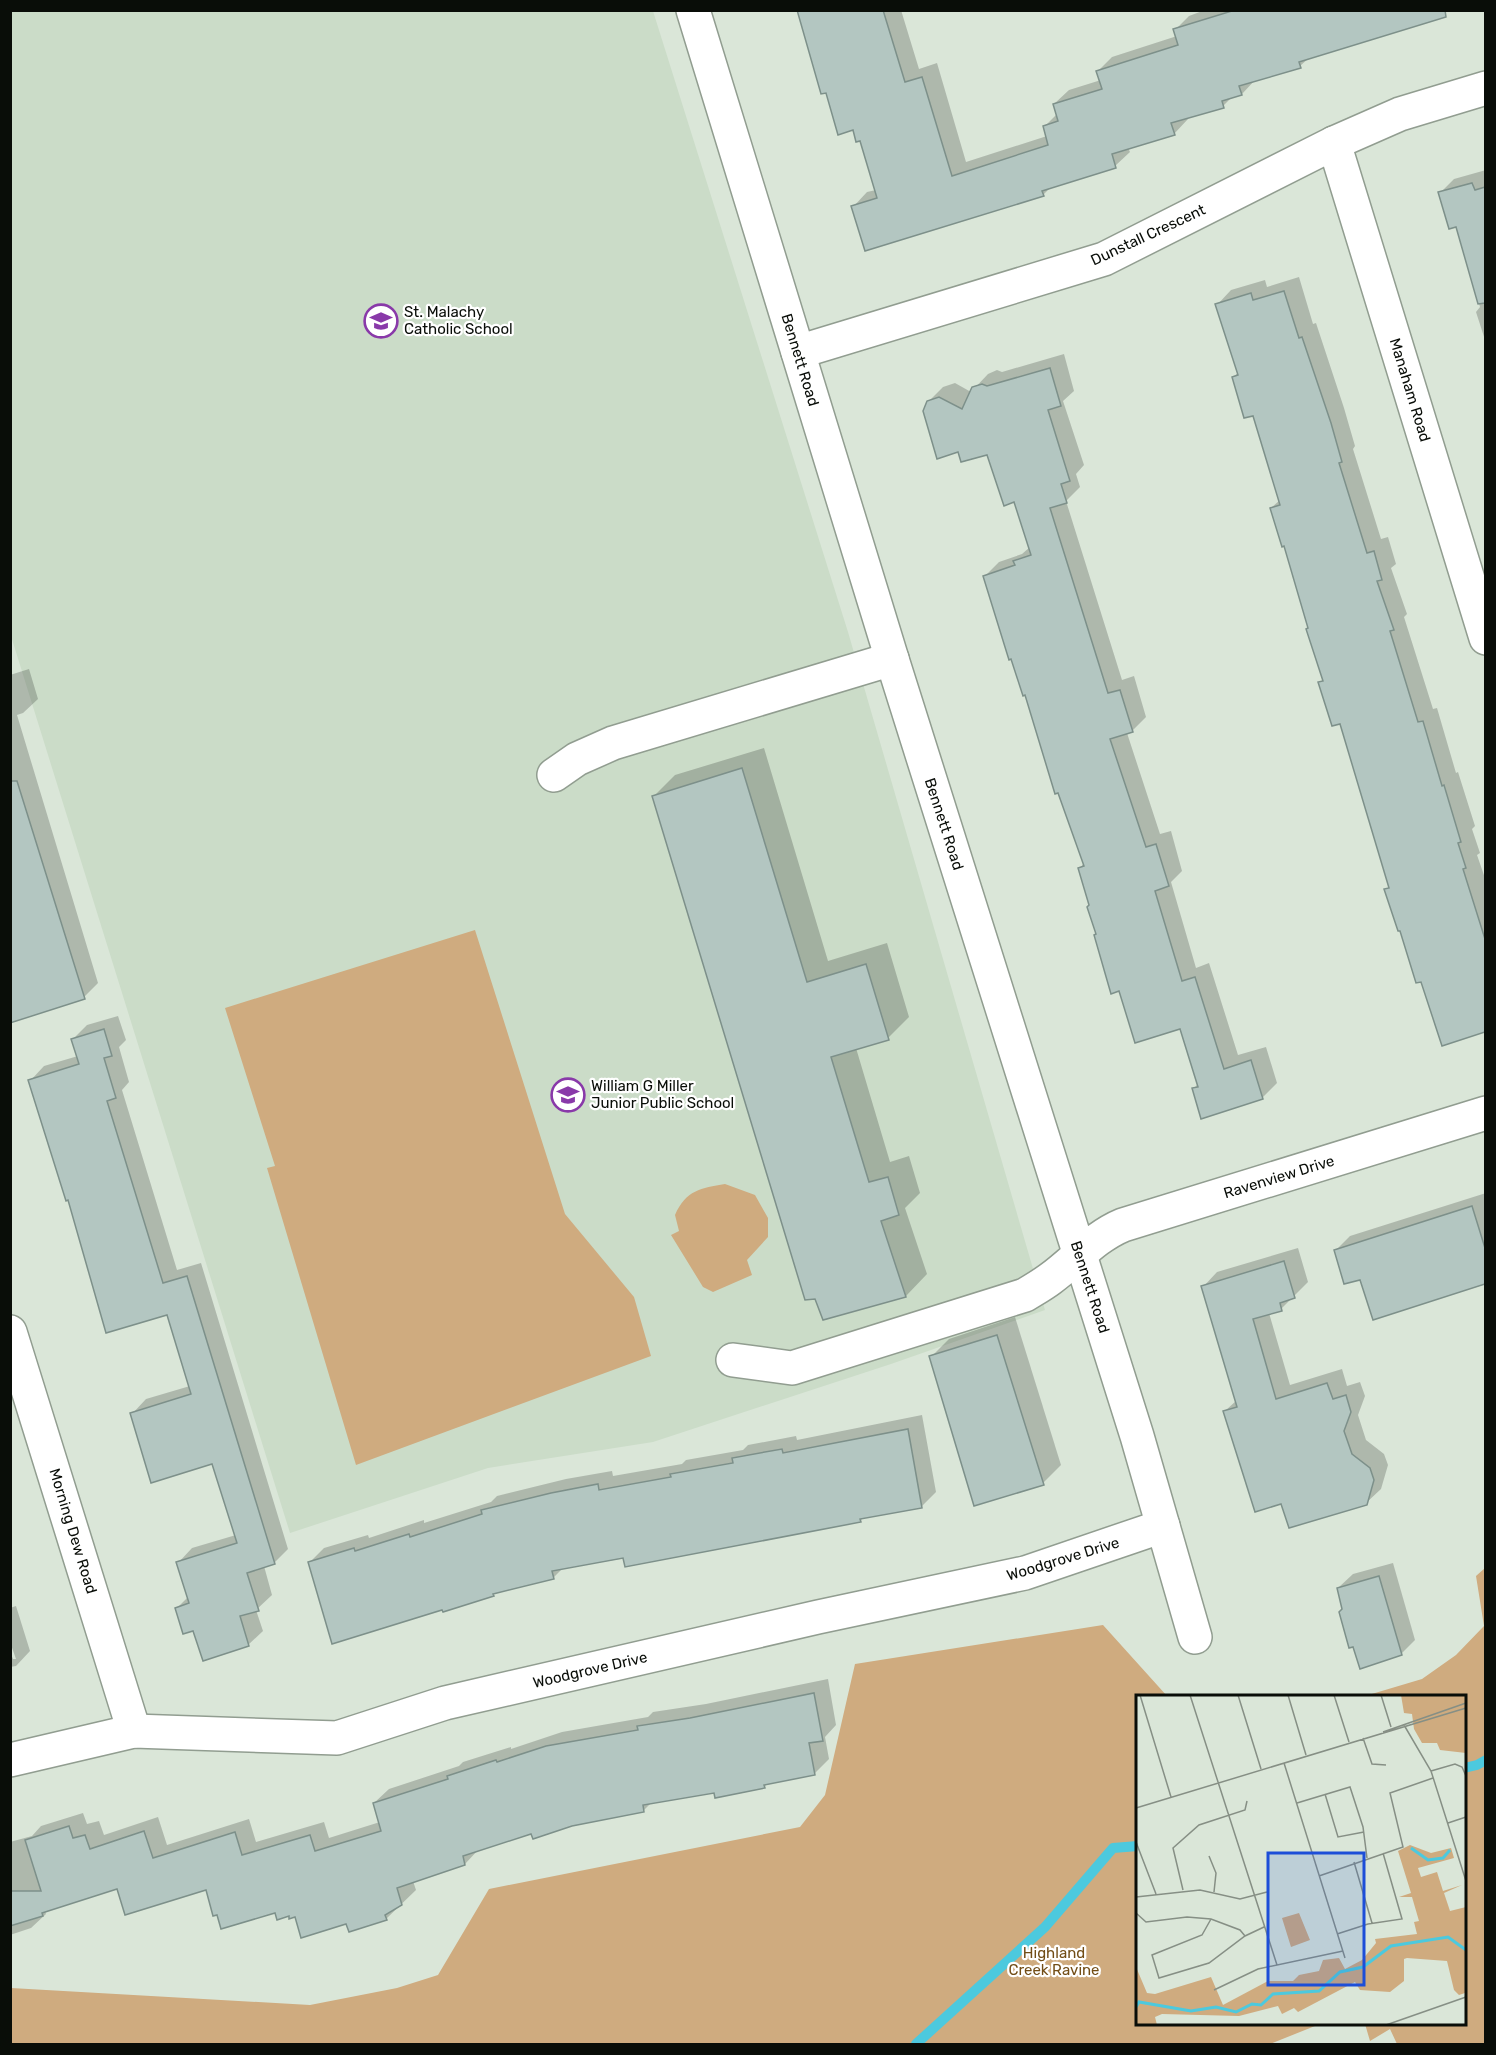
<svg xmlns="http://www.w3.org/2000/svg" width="1496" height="2055" font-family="Rubik,sans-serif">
  <rect width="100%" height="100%" fill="#dae6d8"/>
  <!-- built -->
  <polygon fill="#cbdcc8" points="10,11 653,11 848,632 1045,1310 891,1364 653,1442 488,1468 290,1533 11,636"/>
  <!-- green -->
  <g fill="#cfab7f">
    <polygon points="475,930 565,1214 634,1297 651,1356 356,1465 267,1168 275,1166 225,1008"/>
    <path d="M 725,1184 L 755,1195 L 768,1218 L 768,1237 L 747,1260 L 752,1275 L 713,1292 L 703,1287 L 671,1235 L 679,1231 L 675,1215 C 686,1190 701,1188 725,1184 Z"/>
    <polygon points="1485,1568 1485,2044 1397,2044 1390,2029 1370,2041 1365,2024 1464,2024 1464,1696 1365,1696 1422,1679 1456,1655 1484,1626 1476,1576"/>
    <polygon points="1103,1625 1167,1696 1138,1696 1138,2024 1320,2024 1270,2044 11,2044 11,1988 310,2005 397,1988 438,1975 489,1889 800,1827 825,1795 855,1664"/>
  </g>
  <!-- shadow -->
  <g fill="#0003">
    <polygon points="798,10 901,10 919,69 937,63 966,162 1047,136 1044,127 1057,114 1054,104 1069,90 1101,80 1098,71 1112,57 1177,36 1175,30 1189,16 1205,10 1447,10 1440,17 1310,57 1300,66 1256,79 1242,94 1233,96 1223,106 1188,117 1188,119 1174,134 1128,148 1130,152 1115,166 1051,187 1043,195 853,207 867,192 876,190 861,139 827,91"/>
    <polygon points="1486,170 1486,343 1476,312 1480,307 1457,225 1440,193 1454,179"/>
    <polygon points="1299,277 1313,324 1316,323 1344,408 1355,446 1353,449 1381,539 1388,537 1396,564 1391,568 1407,614 1404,617 1433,709 1437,708 1456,773 1458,772 1475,826 1472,829 1480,853 1477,855 1486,881 1486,1031 1442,1044 1422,980 1386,890 1390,886 1341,722 1320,683 1324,678 1285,545 1271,508 1280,500 1254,414 1233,377 1239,372 1217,305 1231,290 1265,280 1267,287"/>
    <polygon points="1064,354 1074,391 1063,401 1084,465 1076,474 1080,487 1066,501 1122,680 1134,676 1146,717 1132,731 1127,733 1160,834 1171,831 1182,871 1171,882 1196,968 1209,963 1238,1055 1266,1047 1277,1083 1263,1097 1202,1117 1193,1089 1198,1084 1181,1027 1119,989 1097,934 1080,868 1084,863 985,576 999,562 1022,554 1030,547 1015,500 988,453 959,451 928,402 943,387 955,383 971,392 988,374 997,370 1002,372"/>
    <polygon points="29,669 38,699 23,713 17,715 98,983 84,997 11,1021 10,675"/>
    <polygon points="764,748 828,961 887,943 909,1017 888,1038 856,1048 890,1162 909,1156 920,1193 905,1208 927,1274 906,1296 824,1319 654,796 675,775"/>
    <polygon points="118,1016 126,1040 119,1047 129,1082 122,1090 177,1270 201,1263 288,1549 274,1563 264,1566 272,1595 256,1610 263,1631 248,1645 194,1629 177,1608 189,1596 178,1563 192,1548 236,1535 213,1462 132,1414 146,1399 190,1386 168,1313 69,1198 30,1081 44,1066 78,1056 73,1039 87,1025"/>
    <polygon points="1486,1193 1486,1284 1374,1318 1361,1278 1335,1251 1350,1236"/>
    <polygon points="1298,1248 1308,1282 1281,1309 1269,1313 1290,1385 1342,1369 1347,1386 1360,1382 1365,1396 1358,1415 1366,1440 1384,1454 1388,1465 1381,1489 1366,1503 1282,1502 1225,1411 1237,1400 1203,1287 1217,1272"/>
    <polygon points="1015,1317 1061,1465 1043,1483 931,1357 949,1339"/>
    <polygon points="922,1415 936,1492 921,1507 864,1517 860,1521 563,1568 553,1578 496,1592 493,1594 309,1563 324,1548 368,1535 369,1538 424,1520 424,1523 491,1502 497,1496 566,1479 612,1471 613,1476 682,1464 686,1460 743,1450 748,1445 796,1436 797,1440"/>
    <polygon points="1393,1563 1415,1640 1401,1654 1338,1588 1353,1574"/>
    <polygon points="16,1606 30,1651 16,1666 10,1667 10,1652 13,1659 16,1659 10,1642 10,1608"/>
    <polygon points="828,1679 836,1725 825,1737 829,1759 815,1773 768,1783 764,1787 715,1791 652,1802 643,1811 532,1832 479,1849 465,1864 413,1881 416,1890 386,1919 347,1923 296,1916 276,1911 207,1888 117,1888 45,1911 46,1914 31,1928 10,1935 10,1842 32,1836 41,1826 83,1813 87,1824 99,1821 104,1835 158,1817 167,1845 249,1819 256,1842 324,1822 329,1838 380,1822 374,1803 389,1789 459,1766 463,1762 511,1747 511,1749 562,1732 648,1717 653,1712 706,1704"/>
  </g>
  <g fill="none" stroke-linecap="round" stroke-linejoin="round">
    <!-- stream -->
    <g stroke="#4cc9de" stroke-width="10">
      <polyline points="1464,1768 1477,1765 1486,1760"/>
      <polyline points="916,2044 1045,1927 1113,1848 1138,1846"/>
    </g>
  </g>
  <!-- building -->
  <g fill="#b3c6c1" stroke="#7d908a" stroke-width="1.5">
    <polygon points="797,10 883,10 905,82 922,77 952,176 1048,145 1043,126 1058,121 1053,104 1102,89 1096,71 1178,45 1173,29 1235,10 1445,10 1446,17 1299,62 1301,68 1239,86 1242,95 1222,101 1224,108 1171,123 1175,135 1112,154 1116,168 1042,191 1044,196 865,251 851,206 877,198 860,141 856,142 853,130 838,135 826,93 821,94"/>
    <polygon points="1472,183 1475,190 1485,187 1485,303 1478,304 1456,227 1449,229 1438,192"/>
    <polygon points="1284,291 1299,338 1302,337 1331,423 1342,462 1339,463 1367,553 1374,551 1382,580 1377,581 1394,630 1390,631 1418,722 1423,721 1442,786 1444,785 1461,842 1458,843 1466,868 1463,869 1485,939 1485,1032 1442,1046 1421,982 1416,983 1400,931 1398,931 1384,889 1389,888 1340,724 1332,726 1318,682 1323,681 1306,629 1308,628 1284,546 1282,547 1270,508 1280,505 1253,416 1244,418 1232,377 1238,375 1215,304 1251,293 1253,300"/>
    <polygon points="1050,368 1061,406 1048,410 1070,481 1061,484 1067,503 1050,508 1108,693 1120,690 1133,732 1110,739 1146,847 1156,844 1169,886 1155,891 1182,981 1195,977 1224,1069 1251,1060 1263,1099 1201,1119 1192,1088 1198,1087 1180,1029 1135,1043 1119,991 1111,994 1094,935 1096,934 1087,907 1089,905 1078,868 1084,866 1058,793 1055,794 1025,695 1023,696 1011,659 1009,660 983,576 1015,565 1013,561 1031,555 1014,502 1004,506 987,455 961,462 958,452 937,459 923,411 927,401 939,397 962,409 972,387 982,384 987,386"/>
    <polygon points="742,768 807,982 866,964 889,1040 831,1057 869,1182 888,1177 899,1215 881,1221 906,1297 823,1320 815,1299 805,1300 652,796"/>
    <polygon points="10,781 17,781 85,999 10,1023"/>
    <polygon points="104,1029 112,1056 104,1058 116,1098 107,1101 163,1283 187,1276 275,1564 247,1573 259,1611 240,1616 249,1646 203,1661 193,1631 183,1634 175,1608 189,1603 176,1562 237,1543 212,1464 151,1483 130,1413 191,1394 167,1315 106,1333 68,1200 66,1201 28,1080 79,1064 71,1039"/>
    <polygon points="1472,1206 1485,1248 1485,1284 1373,1320 1360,1280 1344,1284 1334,1250"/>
    <polygon points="1284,1261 1295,1298 1280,1303 1282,1311 1253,1319 1276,1399 1327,1383 1333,1399 1346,1395 1351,1412 1344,1431 1352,1454 1370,1468 1374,1480 1367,1505 1289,1528 1281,1504 1255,1512 1223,1411 1237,1407 1201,1286"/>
    <polygon points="997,1335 1044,1485 974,1506 929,1356"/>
    <polygon points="908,1429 922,1508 860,1519 861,1522 625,1567 623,1558 552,1571 554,1579 493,1594 494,1596 443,1612 442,1610 332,1644 308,1562 354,1548 355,1551 409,1534 410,1537 482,1514 481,1510 551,1493 598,1484 599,1490 671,1477 670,1474 733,1463 732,1458 782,1449 783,1453"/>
    <polygon points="1379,1576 1402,1655 1360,1669 1353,1647 1349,1648 1339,1612 1342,1609 1337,1588"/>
    <polygon points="814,1693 823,1741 809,1743 815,1775 764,1785 765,1788 715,1798 714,1793 643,1805 644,1812 572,1826 533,1839 531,1834 463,1856 465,1865 397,1888 402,1905 385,1915 387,1920 349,1932 346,1924 301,1938 295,1917 289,1919 289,1916 277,1920 275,1913 221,1929 217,1915 213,1916 206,1890 125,1915 117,1889 42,1913 43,1916 10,1926 10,1891 41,1891 25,1840 69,1826 73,1838 85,1835 90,1849 144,1831 153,1858 235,1832 242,1855 310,1835 315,1851 381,1831 373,1803 448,1779 447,1776 496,1760 497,1762 546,1746 638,1730 637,1726 690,1718"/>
  </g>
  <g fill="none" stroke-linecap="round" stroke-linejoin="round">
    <defs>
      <g id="minor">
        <polyline points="693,10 892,659 1137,1436 1195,1637"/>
        <polyline points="1334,143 1486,638"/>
        <polyline points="798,352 1104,259 1334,143 1400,114 1486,88"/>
        <polyline points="554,775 577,759 613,743 892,659"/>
        <polyline points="10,1332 134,1731"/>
        <path d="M 733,1360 L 792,1368 L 1025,1295 C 1033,1290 1042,1285 1050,1279 C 1075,1261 1094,1237 1123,1225 L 1486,1113"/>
        <polyline points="10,1760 134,1731 337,1738 445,1703 818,1617 1025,1573 1163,1526"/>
      </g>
    </defs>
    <!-- minor casing -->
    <use href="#minor" stroke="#919d90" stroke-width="36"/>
    <!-- minor -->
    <use href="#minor" stroke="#fff" stroke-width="33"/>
  </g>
  <!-- icons -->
  <defs>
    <symbol id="school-ring" viewBox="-11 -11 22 22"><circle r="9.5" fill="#fff" stroke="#8939a9" stroke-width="1.5"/><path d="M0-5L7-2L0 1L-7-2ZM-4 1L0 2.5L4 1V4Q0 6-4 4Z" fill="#8939a9"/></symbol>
  </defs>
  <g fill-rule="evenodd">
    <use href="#school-ring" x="362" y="302" width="38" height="38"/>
    <use href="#school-ring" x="549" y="1076" width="38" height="38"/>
  </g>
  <g text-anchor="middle" stroke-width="4.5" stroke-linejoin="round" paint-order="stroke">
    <!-- street labels -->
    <g font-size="15" fill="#090d08" stroke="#fff">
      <text transform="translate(1148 235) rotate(-25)" y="5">Dunstall Crescent</text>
      <text transform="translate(800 360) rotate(73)" y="5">Bennett Road</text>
      <text transform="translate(1410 390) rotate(73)" y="5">Manaham Road</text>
      <text transform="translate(944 824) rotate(72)" y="5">Bennett Road</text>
      <text transform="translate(1279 1177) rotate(-17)" y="5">Ravenview Drive</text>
      <text transform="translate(1090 1287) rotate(72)" y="5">Bennett Road</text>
      <text transform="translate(73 1531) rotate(73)" y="5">Morning Dew Road</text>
      <text transform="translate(1063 1559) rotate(-17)" y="5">Woodgrove Drive</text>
      <text transform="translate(590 1670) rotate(-13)" y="5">Woodgrove Drive</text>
    </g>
    <!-- poi labels -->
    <g font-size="15" fill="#090d08" stroke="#fff" text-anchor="start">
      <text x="404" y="317">St. Malachy<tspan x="404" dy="17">Catholic School</tspan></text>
      <text x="591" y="1091">William G Miller<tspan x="591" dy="17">Junior Public School</tspan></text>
    </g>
    <!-- park labels -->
    <g font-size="15" fill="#724d16" stroke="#fff">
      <text x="1054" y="1958">Highland<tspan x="1054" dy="17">Creek Ravine</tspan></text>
    </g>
  </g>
  <!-- overview -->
  <g transform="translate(1136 1695)">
    <rect width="330" height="330" fill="#dae6d8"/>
    <path d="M 265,0 L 330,0 L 330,58 L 304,55 L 301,48 L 286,48 L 278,34 L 276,19 L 268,18 ZM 274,150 L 295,158 L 315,153 L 318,163 L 282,173 L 285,182 L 301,177 L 307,196 L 326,190 L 308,198 L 314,216 L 330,212 L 329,298 L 323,300 L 318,295 L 311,266 L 271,263 L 268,264 L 268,286 L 254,297 L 224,295 L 219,287 L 162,317 L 158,313 L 146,319 L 142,311 L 103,321 L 26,319 L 19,322 L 21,330 L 0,330 L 0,272 L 11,298 L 19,299 L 75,282 L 87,310 L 132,286 L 157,286 L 163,280 L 183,276 L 187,265 L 203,263 L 209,274 L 226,265 L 240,248 L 239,244 L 281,239 L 278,227 L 283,226 L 276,202 L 263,202 L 275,198 L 262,156 ZM 163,218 L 174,245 L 155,252 L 146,223 Z" fill="#cfab7f"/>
    <path fill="none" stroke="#4cc9de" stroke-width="3" d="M 275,153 L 292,165 L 307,163 L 314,155M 0,312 L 3,307 L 55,316 L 80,312 L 100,317 L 116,309 L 125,310 L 137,299 L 183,296 L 204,277 L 227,272 L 255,251 L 312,242 L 330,255"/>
    <path fill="none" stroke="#868f85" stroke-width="1.5" d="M 4,0 L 35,102M 54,0 L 141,270M 102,0 L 125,74M 152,0 L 170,60M 198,0 L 213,47M 245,0 L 255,32M 268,30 L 295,76 L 330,186M 247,37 L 330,8M 227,43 L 236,69 L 250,70M 148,68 L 209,263M 295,76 L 319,69 L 326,72 L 330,81M 189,99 L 202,142 L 228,137M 161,108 L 214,92 L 227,132 L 231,163M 0,113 L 330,13M 312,128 L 330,122M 0,147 L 20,199M 73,161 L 80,178 L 78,197M 218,167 L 236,228M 183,181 L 267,152 L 254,98 L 297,83M 47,195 L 37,153 L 63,130 L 109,115 L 111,106M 0,202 L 64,195 L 104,204 L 131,197M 0,218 L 10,227 L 51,222 L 75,224 L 104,235 L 109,241M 75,224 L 66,240 L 16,260 L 23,283 L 73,268 L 109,241 L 128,232M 201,239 L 232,229 L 266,224 L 247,158M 78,295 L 122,274 L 207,256M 250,330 L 330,302"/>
    <path fill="#1d4ed8" fill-opacity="0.15" stroke="#1d4ed8" stroke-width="3" d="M 132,158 L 228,158 L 228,290 L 132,290 Z"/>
    <rect width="330" height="330" fill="none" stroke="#090d08" stroke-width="3"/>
  </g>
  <!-- border -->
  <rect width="1496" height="2055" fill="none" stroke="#090d08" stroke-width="24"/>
</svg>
